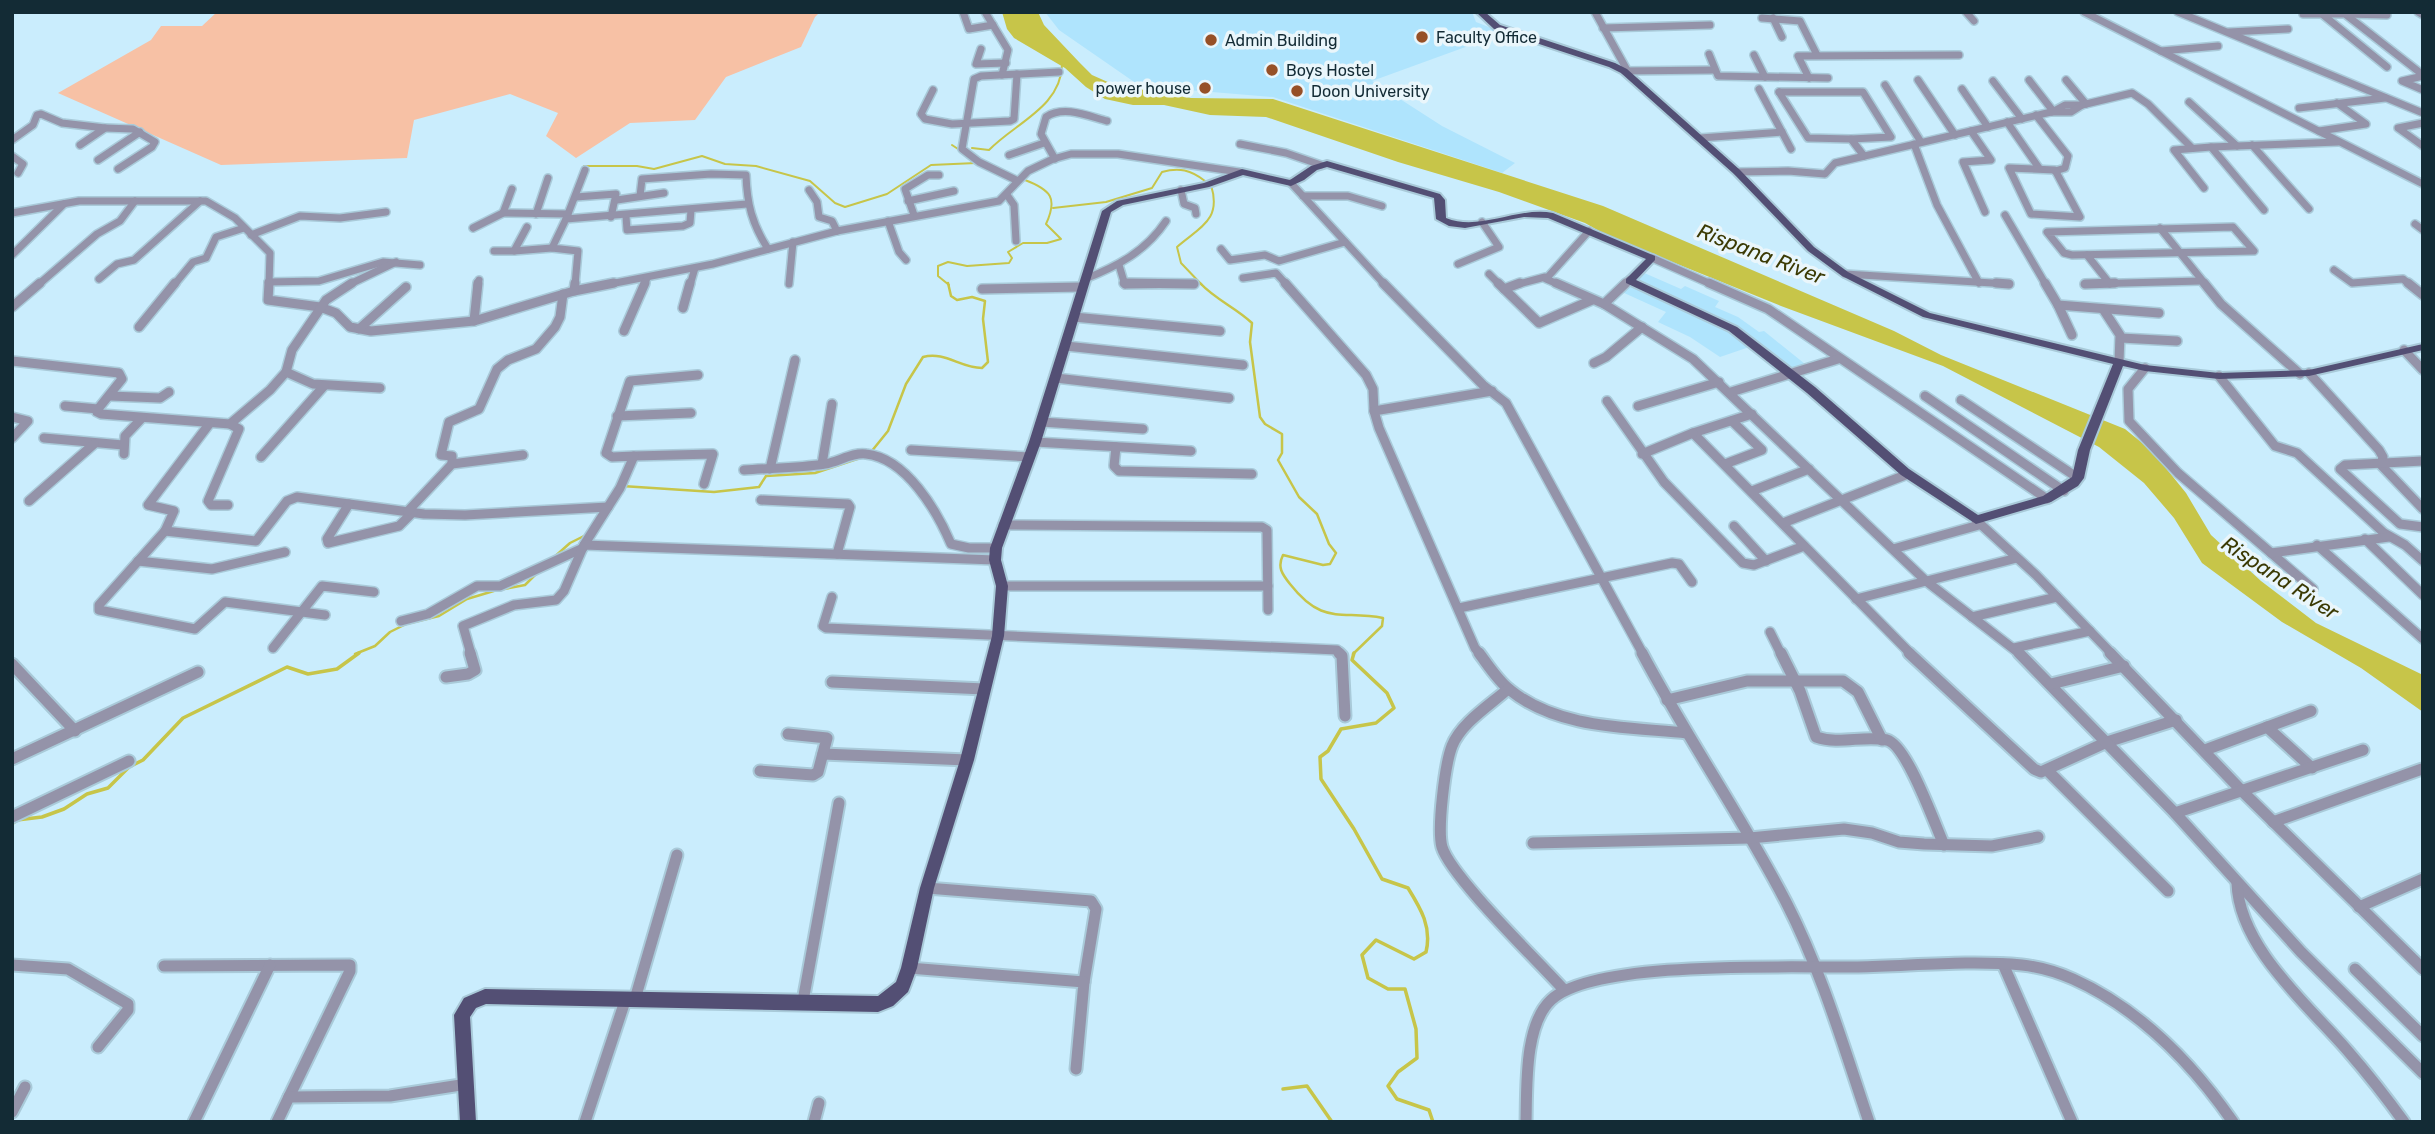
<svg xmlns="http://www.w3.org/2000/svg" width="2435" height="1134" font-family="Rubik,sans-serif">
  <rect width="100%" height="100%" fill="#caedfd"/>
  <!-- built -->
  <g fill="#afe4fd">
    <polygon points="1045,12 1472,12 1476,22 1504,33 1372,81 1442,126 1515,163 1502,173 1273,97 1140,86 1059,30"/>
    <polygon points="1642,272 1681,289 1685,286 1719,301 1715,307 1738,317 1759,332 1764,331 1805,364 1787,369 1758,344 1720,357 1690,337 1658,322 1666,312 1622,292"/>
  </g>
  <!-- green -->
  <polygon fill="#f7c1a5" points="217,12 820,12 815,17 801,47 726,77 695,120 630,123 576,158 546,136 558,113 510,94 414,120 407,158 221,165 58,93 151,40 161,26 202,26"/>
  <!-- water -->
  <polygon fill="#c7c549" points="1002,12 1038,12 1044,25 1079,62 1092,75 1110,83 1191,98 1273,99 1603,206 1894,331 1941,355 2125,429 2152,451 2186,493 2211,535 2261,581 2316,623 2423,675 2423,712 2361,668 2282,622 2202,563 2174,518 2144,483 2099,447 1943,366 1781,306 1608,236 1585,223 1499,192 1398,162 1266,117 1210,115 1164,105 1133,105 1105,99 1086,87 1065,68 1014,38 1007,29"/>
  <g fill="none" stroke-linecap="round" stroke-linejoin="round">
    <!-- stream-far2 -->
    <g stroke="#c7c549" stroke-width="2">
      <polyline points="952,145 961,151"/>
      <path d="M 972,148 L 989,150 C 1015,123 1061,107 1062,65"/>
      <polyline points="584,166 637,166 654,169 702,156 725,164 756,166 810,181 835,203 845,207 887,194 931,165 976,163"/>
      <path d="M 1053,208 L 1106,202 L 1152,188 L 1162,172 C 1179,167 1191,170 1205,181"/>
      <path d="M 949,285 L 938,276 L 938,266 L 948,262 L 967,266 L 1009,263 L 1012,258 L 1008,252 L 1023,243 L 1047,243 L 1061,239 L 1046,224 C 1058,198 1051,190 1025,180"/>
      <path d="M 1202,285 L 1181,263 L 1177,247 C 1200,227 1222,220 1211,185"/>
    </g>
    <!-- stream-far1 -->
    <g stroke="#c7c549" stroke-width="2.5">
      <path d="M 1200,283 C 1216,300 1235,307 1252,323 L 1250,342 L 1260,417 L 1265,424 L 1282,434 L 1282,453 L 1278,460 L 1299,497 L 1317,514 L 1329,544 L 1336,553 L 1330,564 L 1323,565 L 1283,555 C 1277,567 1282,574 1290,584 C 1323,626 1340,610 1383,618 L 1382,626 L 1353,654"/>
      <path d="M 871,452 L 888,431 L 906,384 L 923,357 C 945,351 960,368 982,368 L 988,362 L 983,319 L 985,301 L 972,297 L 957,300 L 951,296 L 948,283"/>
      <polyline points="622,486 714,492 759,487 766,476 815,473 863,457"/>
      <polyline points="552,559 570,543 586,535"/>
      <polyline points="504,589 525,585 537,573"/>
      <polyline points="355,654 375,646 390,632 406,624 439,616 467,599 497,590"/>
    </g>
    <!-- stream -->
    <g stroke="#c7c549" stroke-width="3.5">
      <path d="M 1354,653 L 1352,660 L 1387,693 L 1394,708 L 1376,723 L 1341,729 L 1328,751 L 1320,757 L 1321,779 L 1354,829 L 1382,879 L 1408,888 C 1421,909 1432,927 1426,952 L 1414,959 L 1376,940 L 1362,955 L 1368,978 L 1388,989 L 1405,989 L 1416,1029 L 1417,1058 L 1398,1072 L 1388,1086 L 1397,1099 L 1429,1110 L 1433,1122"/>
      <polyline points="12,824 17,820 42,817 64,809 87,794 108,788 129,767 143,760 183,718 287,667 308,674 337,669 359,653"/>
      <polyline points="1283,1089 1307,1086 1332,1122"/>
    </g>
    <defs>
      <g id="minor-far2">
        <polyline points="963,12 969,29 993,25"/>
        <polyline points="985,12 1008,50 1002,75"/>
        <polyline points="1595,12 1627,70"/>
        <polyline points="1966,12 1974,21"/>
        <polyline points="2084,12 2423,184"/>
        <polyline points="2178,12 2423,113"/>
        <polyline points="2418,12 2423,15"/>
        <polyline points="2303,14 2345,14 2423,75"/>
        <polyline points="2322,14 2387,67"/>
        <polyline points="2346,14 2387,15"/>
        <polyline points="1762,18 1800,21 1817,55"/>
        <polyline points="1773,18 1782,37"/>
        <polyline points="1603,28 1710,25"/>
        <polyline points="2229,32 2288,29"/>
        <polyline points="981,49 976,64 1006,63"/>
        <polyline points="2161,51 2218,46"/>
        <polyline points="1709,54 1718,76 1828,78"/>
        <polyline points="1754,55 1765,77"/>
        <polyline points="1624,71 1715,70"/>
        <polyline points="2423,76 2402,81 2423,90"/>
        <polyline points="1809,78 1798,56 1959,55"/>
        <polyline points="1918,80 1955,135"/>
        <polyline points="2029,80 2053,111"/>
        <polyline points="2066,80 2086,104"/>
        <polyline points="1993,81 2022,119"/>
        <polyline points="1885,85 1921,142"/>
        <polyline points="1759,89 1791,149"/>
        <polyline points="1962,89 1988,127"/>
        <polyline points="933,90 921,114 925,119 952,124 1010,121 1014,119 1017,74"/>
        <polyline points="1779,92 1863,92 1891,137 1851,139"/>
        <polyline points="1779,92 1808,138 1851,139 1864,156"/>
        <polyline points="2189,102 2237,146"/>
        <polyline points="2299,108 2385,98"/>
        <polyline points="2052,112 2065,105 2082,105 2132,93 2148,104 2192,148"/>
        <polyline points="2036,115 2068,156 2065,168 2055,171"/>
        <polyline points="2007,122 2039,168"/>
        <polyline points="2423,123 2398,128 2423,146"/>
        <polyline points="105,128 133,129 155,142 152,147 118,169"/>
        <polyline points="1971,131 1991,160 1963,162 1985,212"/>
        <polyline points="2319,131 2366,124 2337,103"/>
        <polyline points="1700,138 1782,132"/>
        <polyline points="12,140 33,125 37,115 41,114 62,123 105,128 80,145"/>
        <polyline points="1240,144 1286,153 1321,165"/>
        <polyline points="1914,144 1937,205 1979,283"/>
        <polyline points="2252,145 2309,209"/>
        <polyline points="1009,155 1044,143"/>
        <polyline points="12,156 23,164 18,173"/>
        <path d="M 1055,159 L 1041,134 L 1046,117 C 1064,105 1088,116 1107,121"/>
        <polyline points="98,160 140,132"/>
        <polygon points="2009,168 2055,170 2080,217 2031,214"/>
        <polyline points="1737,172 1788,171 1825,174 1835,163 2051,112 2071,112 2082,105"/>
        <polyline points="1016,180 979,162 962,149 974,79 981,76 1059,72"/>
        <polyline points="1291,183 1385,285"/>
        <polyline points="2204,188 2174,150 2211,147"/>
        <polyline points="809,190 817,202 819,217 832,221 837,231"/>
        <polyline points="1181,190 1184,204 1195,208 1196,214"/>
        <polyline points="1007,195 1014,205 1016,241"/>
        <path d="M 640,196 L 642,179 L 711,174 L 746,175 C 747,204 752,224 768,249"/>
        <polyline points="1303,196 1348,196 1382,206"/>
        <polyline points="576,197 616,194 611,217"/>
        <polyline points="617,200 664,193"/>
        <polyline points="908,201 954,191"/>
        <polyline points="2264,210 2211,147 2338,142"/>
        <polyline points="12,213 79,201 206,201 235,218 270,253 269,285"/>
        <polyline points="503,213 512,189"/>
        <polyline points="536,214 548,178"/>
        <polyline points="914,215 905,189 928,175 939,175"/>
        <polyline points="2005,215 2046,285"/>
        <polyline points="626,216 627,230 683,226 690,223 691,210"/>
        <polyline points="566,219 585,170"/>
        <polyline points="888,221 899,252 906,260"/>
        <polyline points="2415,224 2423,230"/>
        <polyline points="527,227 514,251 552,248"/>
        <polygon points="2233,227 2254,251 2072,255 2064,253 2047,232"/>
        <polyline points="473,228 503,213 568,214"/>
        <polyline points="2160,228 2206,285"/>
        <polyline points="251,235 300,216 340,218 386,212"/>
        <polyline points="1221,249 1230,260 1265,255 1279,261 1345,242"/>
        <polyline points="494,251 514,251"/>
        <polyline points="12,255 64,204"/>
        <polyline points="2087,255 2110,284"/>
        <polyline points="1652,258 1713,285"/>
        <polyline points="1458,264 1499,247 1482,222"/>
        <polyline points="1119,265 1125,285"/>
        <polyline points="2334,270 2352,283 2403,279 2410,285"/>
        <polyline points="1489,274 1500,285"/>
        <polyline points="1845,274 2009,284"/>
        <polyline points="1243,278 1276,273 1287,285"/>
        <polyline points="99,279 117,264 134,260 200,201"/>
        <path d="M 1085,279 C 1118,266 1146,251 1166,221"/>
        <polyline points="268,282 319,281 383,262 420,265"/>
        <polyline points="789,284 793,242"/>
        <polyline points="2085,284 2201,281"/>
        <polyline points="38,285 97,234 120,221 135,201"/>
        <polyline points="174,285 193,262 206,258 216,237 244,228"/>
        <polyline points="348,285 396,262"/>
        <polyline points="477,285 479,280"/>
        <polyline points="575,285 578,251 552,248 566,219 747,204"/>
        <polyline points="605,285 713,264 837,231 999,201 1028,171 1053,159 1071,154 1118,154 1239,172"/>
        <polyline points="644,285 647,278"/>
        <polyline points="690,285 695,268"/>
        <polyline points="1126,285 1194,284"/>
        <polyline points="1515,285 1545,277"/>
        <polyline points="1560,285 1546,279 1589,231"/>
        <polyline points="1624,285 1629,280"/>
      </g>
      <g id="minor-far1">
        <polyline points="269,283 268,300 320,307 336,313 350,327 371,331 474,321 574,291 614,283"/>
        <polyline points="1124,283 1194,284"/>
        <polyline points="1285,283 1366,375 1373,389 1374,411"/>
        <polyline points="1383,283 1483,385 1506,403 1643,654"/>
        <polyline points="1498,283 1539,323 1592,300"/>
        <polyline points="1556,283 1604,304 1693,359 1926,581 2020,654"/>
        <polyline points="1709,283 1768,309 2047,499"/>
        <polyline points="1996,283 2009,284"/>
        <polyline points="2045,283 2058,305 2159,313"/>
        <polyline points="2204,283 2221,304 2300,374"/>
        <polyline points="2408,283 2423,295"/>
        <polyline points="2085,284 2115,283"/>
        <polyline points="982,289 1082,287"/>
        <polyline points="1504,289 1520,283"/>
        <polyline points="574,291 575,283"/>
        <polyline points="1604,304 1626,283"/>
        <polyline points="2058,305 2072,335"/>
        <polyline points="12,307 40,283"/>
        <polyline points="683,308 690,283"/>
        <polyline points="2103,309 2120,335 2119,362"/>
        <polyline points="1074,317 1220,331"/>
        <polyline points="474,321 478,283"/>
        <polyline points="139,327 175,283"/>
        <polyline points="359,329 406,287"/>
        <polyline points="624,331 645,283"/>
        <polyline points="2121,338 2177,341"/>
        <polyline points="1066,346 1243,365"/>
        <polyline points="2404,350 2423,370"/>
        <polyline points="12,361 119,373 122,379 98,409 97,412 101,414 230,424 270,390 286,372 292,350 326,300 352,283"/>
        <polyline points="1594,363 1606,357 1642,327"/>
        <polyline points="2145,368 2128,389 2129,421 2178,473 2313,589"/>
        <polyline points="286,372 313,384 380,388"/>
        <polyline points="2309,373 2379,450 2383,457 2381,465 2423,509"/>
        <polyline points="2219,376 2275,446 2297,453 2384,533 2405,545 2423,561"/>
        <polyline points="1056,378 1229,398"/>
        <polyline points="1731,392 1838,359"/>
        <polyline points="110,396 160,398 169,392"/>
        <polyline points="1925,396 2064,491"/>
        <polyline points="1961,400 2078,478"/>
        <polyline points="1607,401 1664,482 1743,563 1754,565 1804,546"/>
        <polyline points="65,406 98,409"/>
        <polyline points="1638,406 1719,382"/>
        <polyline points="1752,414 1693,433 1911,654"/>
        <polyline points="617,416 691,413"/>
        <polyline points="12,417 28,421 12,438"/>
        <polyline points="1042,422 1143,429"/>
        <polyline points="210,423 148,505 174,511 165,531 256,541 287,501 297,497 424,514 465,515 608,507"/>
        <polyline points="44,438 123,445"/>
        <polyline points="1035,442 1191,451"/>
        <polyline points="1116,447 1114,466 1119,471 1252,474"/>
        <polyline points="911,450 1030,457"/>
        <polyline points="124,454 125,436 142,418"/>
        <polyline points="1642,454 1693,433"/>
        <polyline points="634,456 713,454 704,484"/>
        <polyline points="261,457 324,386"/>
        <polyline points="2423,461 2345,465 2340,469 2400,524 2423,527"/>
        <polyline points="452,464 452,456 441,455 449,422 479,409 497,369 508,360 536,349 555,327 560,317 563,294"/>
        <polyline points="822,464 832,404"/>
        <polyline points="1725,464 1762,450 1732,421"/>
        <polyline points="770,469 795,360"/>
        <path d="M 744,470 C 770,468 799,468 825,464 C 838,462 853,452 866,454 C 906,458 937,511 951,544 L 969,548 L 996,548"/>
        <polyline points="1752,491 1809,469"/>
        <polyline points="761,500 848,504 850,507 837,554"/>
        <polyline points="29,501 94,444"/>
        <polyline points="349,504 327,539 328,543 399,526 413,512"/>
        <polyline points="228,505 211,505 208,501 239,429 230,424"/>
        <polyline points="408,511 452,464 523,455"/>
        <polyline points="1976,520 2036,575 2112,654"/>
        <polyline points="1783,523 1908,474"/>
        <polyline points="1003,525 1262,527 1267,530 1268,610"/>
        <polyline points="1734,526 1766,561"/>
        <polyline points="165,531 99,605 99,610 195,629 225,602 325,615"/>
        <polyline points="2365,539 2423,595"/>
        <polyline points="584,545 620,488 634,456 612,457 606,453 630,381 698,375"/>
        <polyline points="2317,545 2423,639"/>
        <polyline points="1893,549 1979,525"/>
        <polyline points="2271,553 2389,537"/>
        <polyline points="138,561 212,569 285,552"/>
        <polyline points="1002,586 1268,586"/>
        <polyline points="832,597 823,626 826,628 1337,650 1341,654"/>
        <polyline points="1856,599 2017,558"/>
        <polyline points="1459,608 1672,563 1679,564 1692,582"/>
        <polyline points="1972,617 2057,597"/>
        <polyline points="401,621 428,614 477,586 500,586 583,548"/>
        <polyline points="1770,632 1781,654"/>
        <polyline points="273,648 322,586 374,592"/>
        <polyline points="2014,648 2090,631"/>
        <polyline points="471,654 463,626 514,605 556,600 564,591 584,545 995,560"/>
        <polyline points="1480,654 1475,648 1379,428 1374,411 1492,391"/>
      </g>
      <g id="minor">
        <polyline points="1339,653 1342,656 1345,716"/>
        <path d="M 1479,653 C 1488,665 1498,681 1510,690 C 1558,729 1628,727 1687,733"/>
        <path d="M 1642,653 C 1687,738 1742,817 1786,902 C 1822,972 1844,1048 1869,1122"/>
        <path d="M 1781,653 L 1800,691 L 1816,737 C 1840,745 1863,735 1887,740 C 1907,745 1935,825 1944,845"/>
        <polyline points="1909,653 2034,769 2041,772 2107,742 2176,720"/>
        <polyline points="2019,653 2175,813 2301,952 2423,1073"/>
        <polyline points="2110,653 2242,791 2423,969"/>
        <polyline points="12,664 75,731"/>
        <polyline points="446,677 468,674 475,670 470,653"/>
        <polyline points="832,682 984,689"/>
        <polyline points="2051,684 2124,666"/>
        <path d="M 1508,689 C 1490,705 1461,723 1452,746 C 1445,764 1437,829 1442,847 C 1451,877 1539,962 1564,990"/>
        <polyline points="1667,700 1747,681 1843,681 1858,692 1882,740"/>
        <polyline points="2267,727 2312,768"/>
        <polyline points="2205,750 2311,711"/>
        <polyline points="823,754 967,760"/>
        <polyline points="12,759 198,672"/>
        <polyline points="2047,770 2168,891"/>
        <polyline points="760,771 813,775 818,772 827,738 788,734"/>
        <polyline points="2175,813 2363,750"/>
        <polyline points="12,817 129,761"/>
        <polyline points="2273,822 2422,769"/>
        <polyline points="1533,843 1750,838 1844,829 1872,833 1899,842 1924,844 1992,846 2038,837"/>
        <path d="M 2237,883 C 2239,947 2307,1004 2347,1050 C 2367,1073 2386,1097 2404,1122"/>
        <polyline points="927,888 1091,901 1096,909 1084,982"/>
        <polyline points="2359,907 2423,879"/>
        <polyline points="2003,964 2072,1122"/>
        <polyline points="12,965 68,969 128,1004 128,1010 98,1047"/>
        <polyline points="164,966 350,965 350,971 289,1097"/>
        <polyline points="909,968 1084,982 1076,1069"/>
        <polyline points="2355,969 2423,1036"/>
        <polyline points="635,999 677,855"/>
        <polyline points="803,1001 839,803"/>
        <polyline points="12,1112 25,1087"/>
        <polyline points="194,1122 270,965"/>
        <polyline points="277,1122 289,1097 390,1096 467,1084"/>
        <polyline points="585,1122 626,998"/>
        <polyline points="814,1122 819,1103"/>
        <path d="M 1526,1122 C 1527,1088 1524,1025 1551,1000 C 1595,959 1794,968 1858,967 C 1912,966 1968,960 2022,965 C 2040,967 2057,972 2073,979 C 2140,1009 2192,1063 2233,1122"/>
      </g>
      <path id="major" d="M 1476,12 L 1485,12 L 1500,25 L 1615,63 L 1627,69 L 1740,170 L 1814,247 L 1848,272 L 1930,313 L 2145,365 L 2219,373 L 2309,370 L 2423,344 L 2423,350 L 2309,376 L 2219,379 L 2145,371 L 2123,366 L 2090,450 L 2084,478 L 2078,486 L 2051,502 L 1976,524 L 1901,475 L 1807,393 L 1729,331 L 1626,283 L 1626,279 L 1646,259 L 1548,218 L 1524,217 L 1465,228 L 1449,226 L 1436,219 L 1434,198 L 1327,167 L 1317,170 L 1304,180 L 1291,186 L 1243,175 L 1209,187 L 1123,205 L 1111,212 L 1041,442 L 1002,548 L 1001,560 L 1008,586 L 1004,636 L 974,760 L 934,888 L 917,968 L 910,987 L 908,992 L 893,1006 L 878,1012 L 486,1004 L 476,1008 L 470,1017 L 476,1122 L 460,1122 L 454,1015 L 464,998 L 485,989 L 878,996 L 896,982 L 901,968 L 920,888 L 960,760 L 992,636 L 996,586 L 989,560 L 990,548 L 1029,442 L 1102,211 L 1117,201 L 1204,183 L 1242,169 L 1290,180 L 1311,166 L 1327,161 L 1440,194 L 1445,200 L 1446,218 C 1480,232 1518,206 1553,213 L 1655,256 L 1655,260 L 1636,280 L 1737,327 L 1815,387 L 1909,469 L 1978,515 L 2043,496 L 2072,477 L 2078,450 L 2113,364 L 1923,317 L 1842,276 L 1808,251 L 1734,174 L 1621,73 L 1609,67 L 1494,29 Z"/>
    </defs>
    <!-- minor-far2 casing -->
    <use href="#minor-far2" stroke="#a9cad9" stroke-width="10"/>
    <!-- minor-far1 casing -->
    <use href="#minor-far1" stroke="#a9cad9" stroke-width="12"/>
    <!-- minor casing -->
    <use href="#minor" stroke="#a9cad9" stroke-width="15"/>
    <!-- major casing -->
    <use href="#major" stroke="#a9cad9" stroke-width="4"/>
    <!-- minor-far2 -->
    <use href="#minor-far2" stroke="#9493a9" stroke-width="7"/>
    <!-- minor-far1 -->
    <use href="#minor-far1" stroke="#9493a9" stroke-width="9"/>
    <!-- minor -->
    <use href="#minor" stroke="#9493a9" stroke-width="11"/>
    <!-- major -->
    <use href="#major" fill="#534f74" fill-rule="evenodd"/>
  </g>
  <!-- markers -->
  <g fill="#965027" stroke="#eaf6fb" stroke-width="2.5">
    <circle cx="1422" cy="37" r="7"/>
    <circle cx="1211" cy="40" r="7"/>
    <circle cx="1272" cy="70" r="7"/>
    <circle cx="1205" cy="88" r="7"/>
    <circle cx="1297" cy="91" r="7"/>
  </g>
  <g text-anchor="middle" stroke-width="7" stroke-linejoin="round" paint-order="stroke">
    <!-- far-poi labels -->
    <g font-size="16" fill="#132b35" stroke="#eaf6fb" text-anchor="start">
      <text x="1436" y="43">Faculty Office</text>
      <text x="1225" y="46">Admin Building</text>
      <text x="1286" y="76">Boys Hostel</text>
      <text x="1191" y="94" text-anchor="end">power house</text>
      <text x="1311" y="97">Doon University</text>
    </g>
    <!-- water labels -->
    <g font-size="21" font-style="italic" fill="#3b3a04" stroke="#eaf6fb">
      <text transform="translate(1761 254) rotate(21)" y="7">Rispana River</text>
      <text transform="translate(2280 578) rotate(33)" y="7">Rispana River</text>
    </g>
  </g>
  <!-- border -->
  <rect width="2435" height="1134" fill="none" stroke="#132b35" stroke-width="28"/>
</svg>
